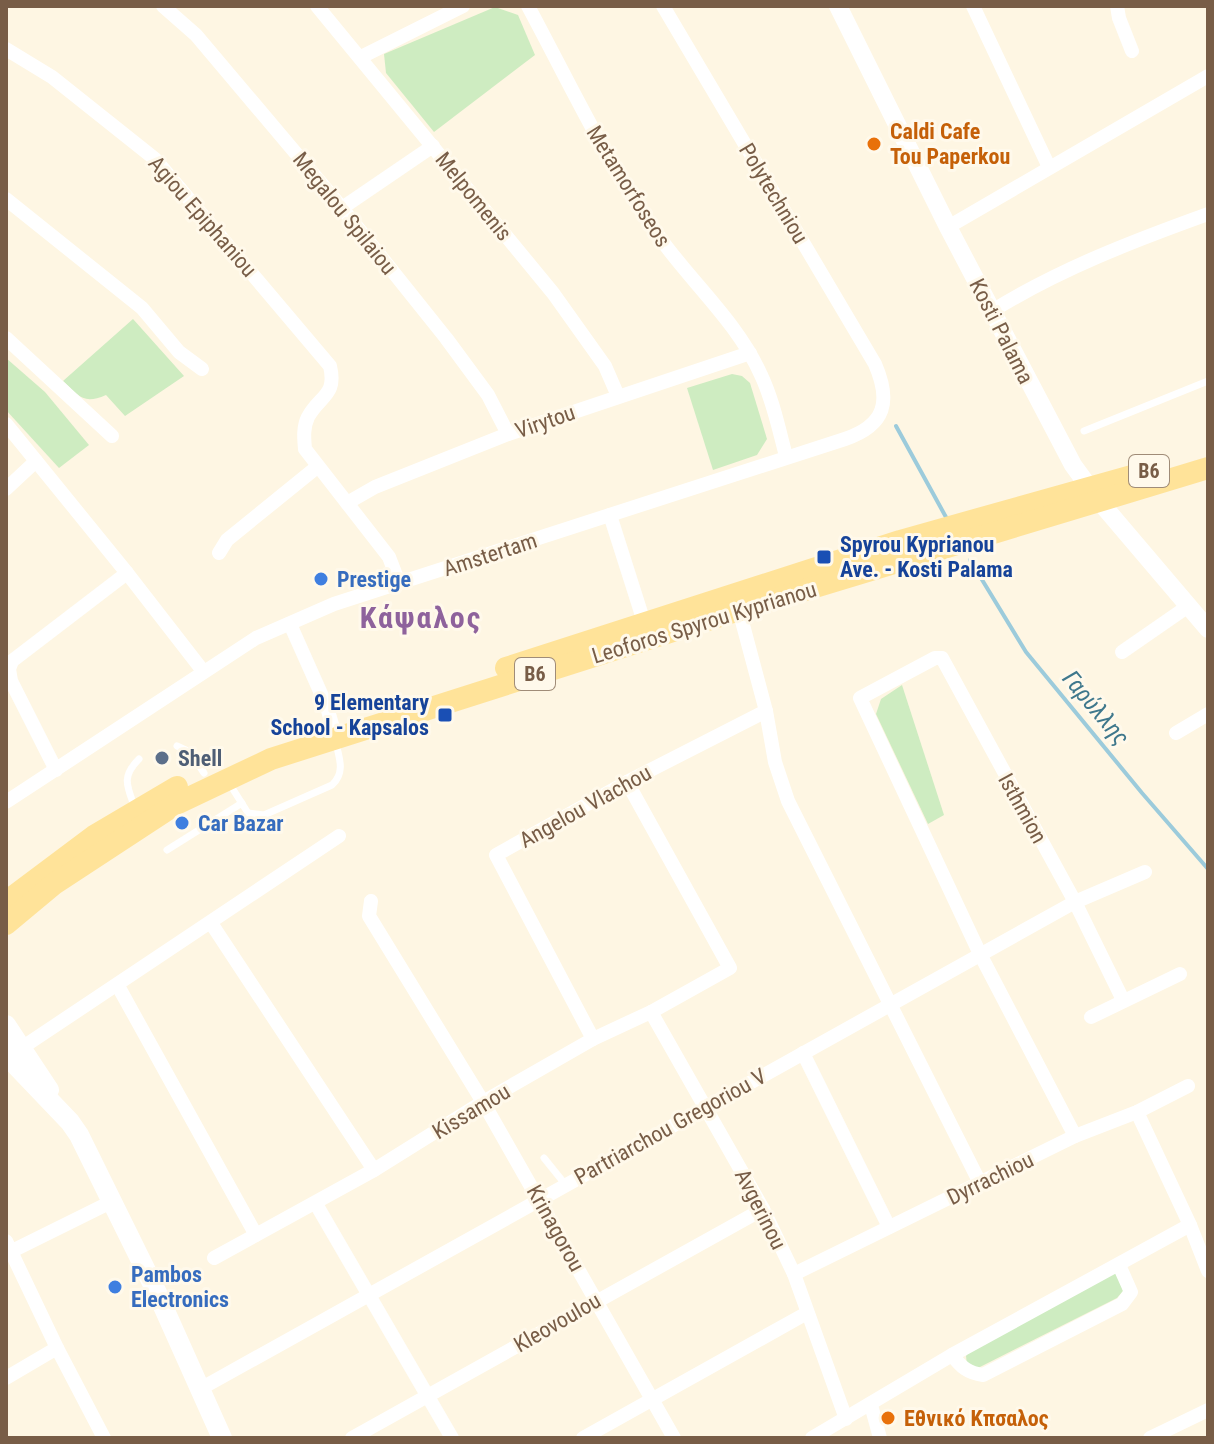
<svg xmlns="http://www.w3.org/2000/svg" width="1214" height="1444" font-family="'Roboto Condensed',sans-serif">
  <rect width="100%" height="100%" fill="#fef6e3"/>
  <!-- green -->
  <g fill="#ceecc1">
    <polygon points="495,7 518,15 535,55 434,132 386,73 384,54"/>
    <path d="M 133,319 L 184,376 L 125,416 L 106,395 C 83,405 79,396 63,381 Z"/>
    <polygon points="6,358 45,392 89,445 59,468 6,410"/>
    <polygon points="732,374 742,376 750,383 767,439 757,455 713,470 687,388"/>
    <polygon points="902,685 944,815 928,824 876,714 881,699"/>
    <polygon points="1111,1271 1119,1275 1123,1291 1117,1298 978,1368 967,1365 966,1356 970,1350"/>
  </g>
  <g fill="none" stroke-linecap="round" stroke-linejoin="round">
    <!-- stream -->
    <g stroke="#9ccbdb" stroke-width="4">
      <polyline points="896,426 947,519"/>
      <polyline points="970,560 1026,652 1142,793 1208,869"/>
    </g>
    <!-- service -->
    <g stroke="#fff" stroke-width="7">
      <polyline points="1084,431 1208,381"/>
      <polyline points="177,746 190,752 204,773"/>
      <path d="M 229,783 L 248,813 L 264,815 L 332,785 C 346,772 339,757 335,740"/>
      <path d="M 135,808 C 127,786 121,777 139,759"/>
      <polyline points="167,850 242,803"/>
      <polyline points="544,1158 565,1184"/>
    </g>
    <!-- minor -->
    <g stroke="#fff" stroke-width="14">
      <polyline points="163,6 196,35 342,208 446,338 488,395 508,434"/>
      <polyline points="317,6 553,293 605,366 618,396"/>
      <path d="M 528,6 C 570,84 608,166 660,238 C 693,284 738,323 761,375 C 773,400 779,430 786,456"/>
      <polyline points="973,6 1049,167"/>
      <polyline points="1117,6 1119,18 1132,51"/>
      <path d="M 6,49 L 52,77 L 155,159 L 330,366 C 337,396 320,395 308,417 C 303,427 304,438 305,449 L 389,557 L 399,583"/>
      <polyline points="361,57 463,6"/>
      <polyline points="6,199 142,308 179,352 202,369"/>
      <polyline points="342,208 433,146"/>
      <polyline points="948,227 1208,76"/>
      <path d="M 992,311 C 1060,269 1133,241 1208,214"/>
      <polyline points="6,338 112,436"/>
      <polyline points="6,424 127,573 203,671"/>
      <polyline points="6,489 36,461"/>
      <polyline points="347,503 375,487 508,434 750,353"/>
      <polyline points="610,515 644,622"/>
      <polyline points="219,553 227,540 317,467"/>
      <polyline points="739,610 766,711 775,762 788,801 980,1183"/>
      <polyline points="290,624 327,707 333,728"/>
      <polyline points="1122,652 1187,607"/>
      <polyline points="1176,733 1208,714"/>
      <polyline points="56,770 11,681 9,669 12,661 127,573"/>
      <path d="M 6,802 L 256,638 L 334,604 L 845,439 C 886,425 891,401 875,364 L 663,6"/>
      <polyline points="371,901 369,916 483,1102 674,1438"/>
      <polyline points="211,923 374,1170"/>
      <polyline points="118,986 256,1235"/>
      <polyline points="651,1012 763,1209 794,1274 846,1419"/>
      <polyline points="1091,1017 1180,974"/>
      <polyline points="593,1039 496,855 627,782 766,711"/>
      <polyline points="23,1047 339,836"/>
      <polyline points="803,1053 889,1227"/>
      <polyline points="1137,1112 1190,1225 1208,1271"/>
      <polyline points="1075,1136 980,954 860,698 935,658 942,658 1075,902 1123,1000"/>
      <polyline points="316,1204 452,1438"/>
      <polyline points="6,1241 57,1348 104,1438"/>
      <polyline points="12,1251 111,1202"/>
      <polyline points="214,1258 374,1170 483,1102 593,1039 651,1012 730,968 627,782"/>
      <polyline points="794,1274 1075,1136 1137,1112 1188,1086"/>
      <path d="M 952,1355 C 961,1367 968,1373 983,1375 L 1122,1304 L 1131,1292 L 1119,1265"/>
      <polyline points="6,1378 57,1348"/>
      <polyline points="200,1389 1075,902 1145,872"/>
      <polyline points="871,1405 880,1438"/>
      <polyline points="352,1438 763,1209"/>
      <polyline points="583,1438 807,1313"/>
      <polyline points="812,1438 952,1355 1190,1225"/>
      <polyline points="1150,1438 1208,1410"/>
    </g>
    <!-- tertiary -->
    <polyline stroke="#fff" stroke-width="18" points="838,6 948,227 1073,465 1100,502 1208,629"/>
    <!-- secondary -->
    <g stroke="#fff" stroke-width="20">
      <polyline points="6,1025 49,1090"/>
      <polyline points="6,1055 70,1122 79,1135 158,1295 222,1438"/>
    </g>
    <!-- primary -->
    <g stroke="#ffe399" stroke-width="22">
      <polyline points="506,668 900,541 1135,475"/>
      <polyline points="6,902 94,836 177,787"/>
      <polyline points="6,924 54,884 176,804 271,759 739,610 1208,468"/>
    </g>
  </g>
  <!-- markers -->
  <g fill="#e8710a" stroke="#fff9eb" stroke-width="3">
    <circle cx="874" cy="144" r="8"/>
    <circle cx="888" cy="1418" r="8"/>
  </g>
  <g fill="#1a4fb4" stroke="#fff9eb" stroke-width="3">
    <rect x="816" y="549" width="16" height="16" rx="4"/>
    <rect x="437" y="707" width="16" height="16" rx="4"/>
  </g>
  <g fill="#3f7fe0" stroke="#fff9eb" stroke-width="3">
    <circle cx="321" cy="579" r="8"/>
    <circle cx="182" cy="823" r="8"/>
    <circle cx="115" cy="1287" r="8"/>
  </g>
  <circle fill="#5c6f8a" stroke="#fff9eb" stroke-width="3" cx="162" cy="758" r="8"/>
  <g text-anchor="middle" stroke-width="6" stroke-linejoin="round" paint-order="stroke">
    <!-- shield labels -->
    <g fill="#fff9eb" stroke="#a08c78" stroke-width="2">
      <rect x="1129" y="455" width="40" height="32" rx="6"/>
      <rect x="515" y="658" width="40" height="32" rx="6"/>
    </g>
    <g font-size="20" font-weight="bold" fill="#785d47">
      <text x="1149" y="478">B6</text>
      <text x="535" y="681">B6</text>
    </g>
    <!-- food labels -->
    <g font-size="22" font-weight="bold" fill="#c56008" stroke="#fff9eb" text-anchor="start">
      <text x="890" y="139">Caldi Cafe<tspan x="890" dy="25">Tou Paperkou</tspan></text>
      <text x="904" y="1426">Εθνικό Κπσαλος</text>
    </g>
    <!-- street labels -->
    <g font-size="22" fill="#785d47" stroke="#fff9eb">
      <text transform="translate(629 186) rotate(58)" y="8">Metamorfoseos</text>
      <text transform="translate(774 193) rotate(59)" y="8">Polytechniou</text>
      <text transform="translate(474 196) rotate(51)" y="8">Melpomenis</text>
      <text transform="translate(345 213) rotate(51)" y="8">Megalou Spilaiou</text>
      <text transform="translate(203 216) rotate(49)" y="8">Agiou Epiphaniou</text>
      <text transform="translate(1002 331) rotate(63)" y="8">Kosti Palama</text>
      <text transform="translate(545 421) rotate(-19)" y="8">Virytou</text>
      <text transform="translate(490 554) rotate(-18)" y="8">Amstertam</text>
      <text transform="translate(704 622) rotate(-17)" y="8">Leoforos Spyrou Kyprianou</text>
      <text transform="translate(585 806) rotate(-29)" y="8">Angelou Vlachou</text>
      <text transform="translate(1023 808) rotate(61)" y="8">Isthmion</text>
      <text transform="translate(471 1111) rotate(-31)" y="8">Kissamou</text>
      <text transform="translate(670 1126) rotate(-29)" y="8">Partriarchou Gregoriou V</text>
      <text transform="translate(990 1178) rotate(-26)" y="8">Dyrrachiou</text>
      <text transform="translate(761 1209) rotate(63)" y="8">Avgerinou</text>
      <text transform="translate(556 1228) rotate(61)" y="8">Krinagorou</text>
      <text transform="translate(557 1322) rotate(-30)" y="8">Kleovoulou</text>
    </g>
    <!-- transit labels -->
    <g font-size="22" font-weight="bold" fill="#164399" stroke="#fff9eb" text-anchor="start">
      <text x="840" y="552">Spyrou Kyprianou<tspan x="840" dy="25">Ave. - Kosti Palama</tspan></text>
      <text x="429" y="710" text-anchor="end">9 Elementary<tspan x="429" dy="25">School - Kapsalos</tspan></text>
    </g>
    <!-- shop labels -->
    <g font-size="22" font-weight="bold" fill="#366cbe" stroke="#fff9eb" text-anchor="start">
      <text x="337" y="587">Prestige</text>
      <text x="198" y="831">Car Bazar</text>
      <text x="131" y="1282">Pambos<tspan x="131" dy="25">Electronics</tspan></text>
    </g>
    <!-- service labels -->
    <g font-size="22" font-weight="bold" fill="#4e5e75" stroke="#fff9eb" text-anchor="start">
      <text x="178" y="766">Shell</text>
    </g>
    <!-- water labels -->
    <g font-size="24" font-style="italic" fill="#3f788c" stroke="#fff9eb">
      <text transform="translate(1096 708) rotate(50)" y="8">Γαρύλλης</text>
    </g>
    <!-- district labels -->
    <g font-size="30" font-weight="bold" letter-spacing="2" fill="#8e629c" stroke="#fff9eb">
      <text x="421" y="628">Κάψαλος</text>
    </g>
  </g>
  <!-- border -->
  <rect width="1214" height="1444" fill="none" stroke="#785d47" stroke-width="16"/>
</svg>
